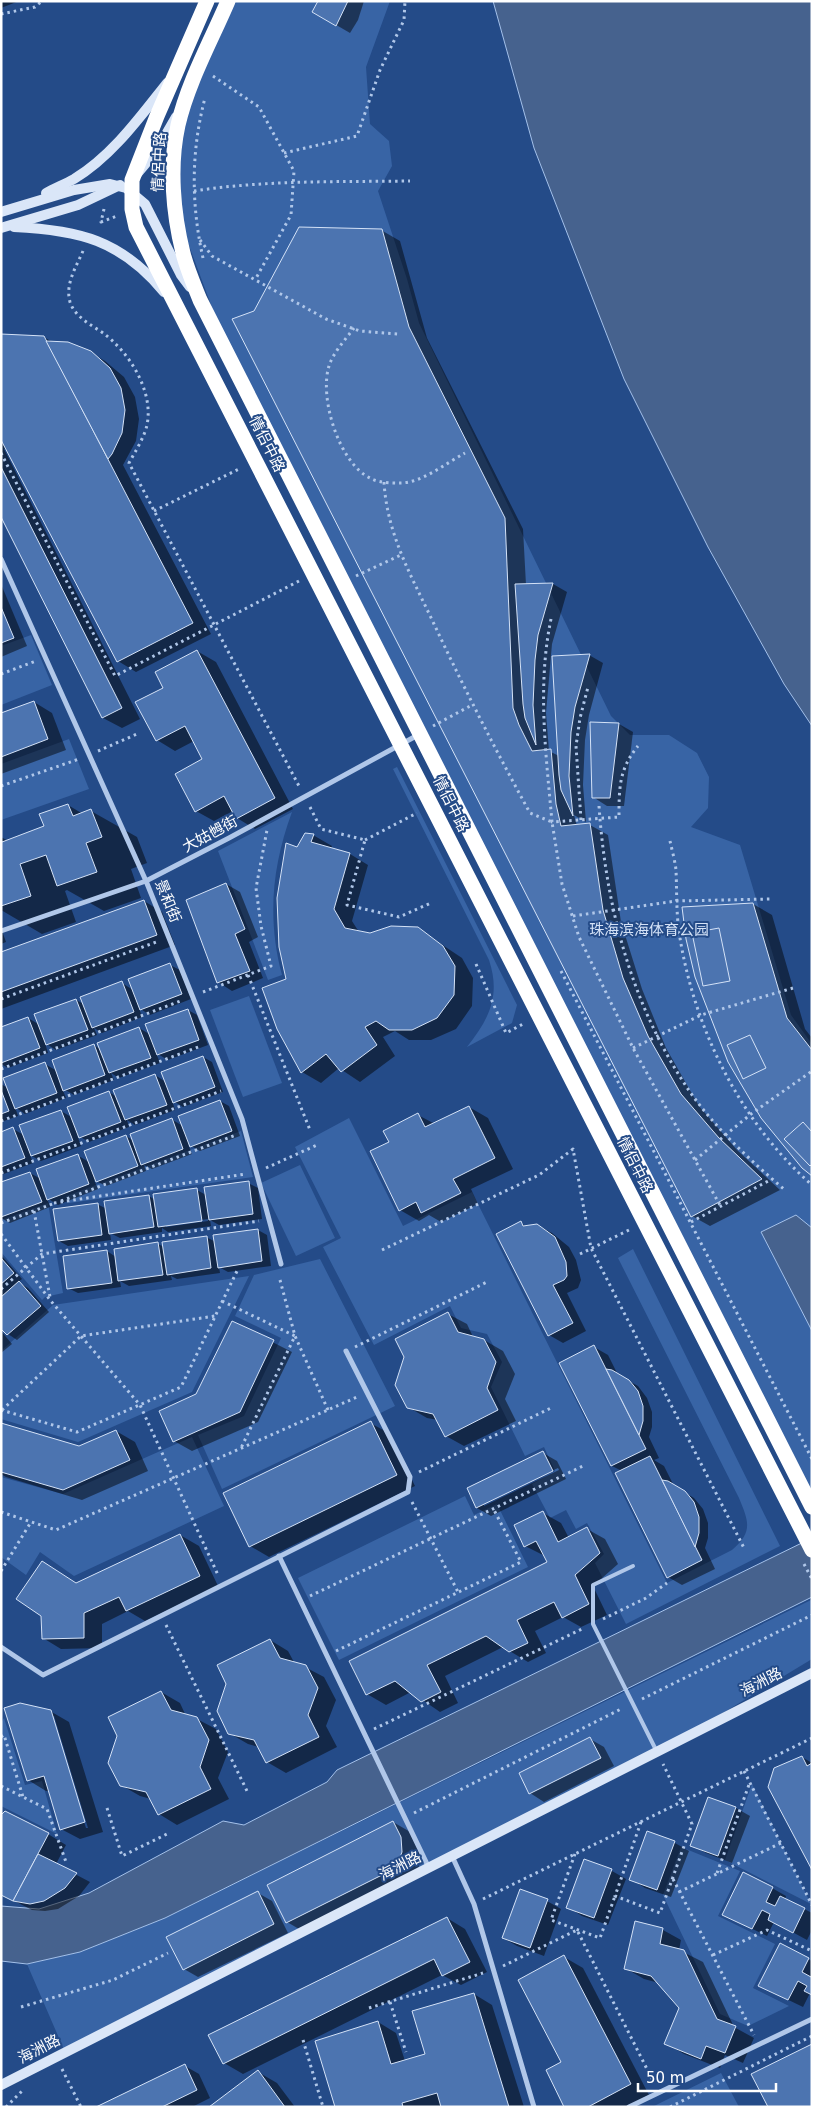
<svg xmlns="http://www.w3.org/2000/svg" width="813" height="2108" font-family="'DejaVu Sans','Noto Sans SC',sans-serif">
  <rect width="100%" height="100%" fill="#244b88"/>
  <!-- green -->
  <g fill="#3864a5">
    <polygon points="233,1 390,1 366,67 370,124 389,141 392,166 378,191 407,279 419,323 611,716 630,735 669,735 697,753 709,777 708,808 691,827 740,845 791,1015 812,1044 812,1492 217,321 184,232 178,190 180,138 191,101"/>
    <polygon points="31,635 52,685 1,705 1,646"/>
    <polygon points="69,739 89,789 1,820 1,764"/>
    <path d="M 397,767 L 517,1005 L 512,1023 L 467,1047 C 489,1019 501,996 489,960 L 393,769 Z"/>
    <path d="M 292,812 C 272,866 267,919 282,975 L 268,980 L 218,851 Z"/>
    <polygon points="249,996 282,1083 243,1097 210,1010"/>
    <path d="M 349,1118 L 403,1226 L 472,1192 L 667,1583 L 732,1550 C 754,1532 748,1520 739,1498 L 618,1258 L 633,1249 L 780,1546 L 626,1624 L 595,1563 L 604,1554 L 587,1523 L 576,1529 L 566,1510 L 550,1518 L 532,1484 L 555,1471 L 544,1447 L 525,1456 L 491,1387 L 502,1362 L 487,1334 L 461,1328 L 450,1306 L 374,1345 L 323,1247 L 341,1238 L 295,1147 Z"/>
    <polygon points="241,1131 253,1177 69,1203 66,1196"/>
    <polygon points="300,1165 335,1238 296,1256 261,1183"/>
    <polygon points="48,1203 63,1293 45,1297 42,1300 1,1252 1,1220"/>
    <polygon points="320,1259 395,1406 222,1489 198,1435 244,1416 281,1338 235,1316 254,1275"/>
    <polygon points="249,1276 192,1392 78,1442 1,1419 1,1351 53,1305"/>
    <polygon points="192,1437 224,1506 74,1576 40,1552 26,1575 1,1557 1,1477 63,1494"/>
    <polygon points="465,1496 474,1515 497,1504 528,1567 339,1660 298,1578"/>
    <polygon points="811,1600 812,1659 670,1745 65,2052 27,1964 80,1952 165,1918"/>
    <polygon points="4,1718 25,1785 42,1781 57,1834 1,1806 1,1723"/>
    <polygon points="752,1784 811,1904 725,1860"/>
    <polygon points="681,1847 740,1871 718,1916 775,1944 753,1988 789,2006 748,2026 720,2014 663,1895"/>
    <polygon points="721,2073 739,2107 652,2107"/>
  </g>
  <!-- water -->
  <g fill="#46628e" stroke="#a4c1ea">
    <polygon points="493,1 812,1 812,726 784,684 708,547 624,379 534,148"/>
    <polygon points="796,1215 812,1228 812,1331 761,1232"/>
    <polygon points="812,1538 812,1597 165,1918 80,1952 27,1964 1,1961 1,1906 39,1909 89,1893 223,1821 244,1825 327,1782 337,1770"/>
  </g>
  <!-- shadow -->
  <g fill="#0007" fill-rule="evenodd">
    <polygon points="1,1 19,1 1,8"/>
    <polygon points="319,1 364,1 358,20 350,33 314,12"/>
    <polygon points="381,230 400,241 427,338 523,529 526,585 553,584 567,592 552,644 546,713 549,751 559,756 589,655 603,663 589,715 585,740 583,785 586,822 574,815 577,826 590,825 608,835 621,922 642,989 666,1048 699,1106 737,1150 780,1190 710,1226 692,1216 255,312"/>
    <polygon points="1,335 44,337 52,342 91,353 105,361 124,377 135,397 139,419 136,441 123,465 211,634 136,672 118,661 7,447 4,449 140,719 122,728 103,718 1,514"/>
    <polygon points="1,584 27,646 1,657"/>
    <polygon points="197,651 216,662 293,809 255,829 237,818 233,811 214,821 196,811 204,760 194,741 175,751 157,740 164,688"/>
    <polygon points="34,702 52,713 66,750 1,774 1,714"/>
    <polygon points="619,724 633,732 624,806 607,806 593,797"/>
    <polygon points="68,805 83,814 91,811 137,837 147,863 131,869 141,898 104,911 67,890 65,891 76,922 42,934 1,910 1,837 8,841 45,827"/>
    <polygon points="313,835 332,846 331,849 350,854 368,865 352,921 359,932 370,934 417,928 462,958 473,978 472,1006 456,1029 431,1040 409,1040 395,1031 383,1037 395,1056 360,1082 339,1068 321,1083 302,1072 278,1028 288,980 298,848"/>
    <polygon points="226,884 240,892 258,937 249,942 263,978 232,991 218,982"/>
    <polygon points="144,901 162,912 175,945 1,1009 1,953"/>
    <polygon points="753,904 772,915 805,1029 812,1038 812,1175"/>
    <polygon points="1,928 6,942 1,944"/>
    <polygon points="170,965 180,970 191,999 150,1015 139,1008 142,1017 102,1033 94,1028 97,1035 56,1050 45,1043 48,1053 8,1068 1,1064 1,1028 28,1018 40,1025 76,1000 84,1004 122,983 133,990"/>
    <polygon points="188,1010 197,1015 208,1045 168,1060 156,1053 160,1063 119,1078 111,1073 114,1080 74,1095 62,1088 66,1098 25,1114 15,1107 18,1116 1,1122 1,1084 8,1088 45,1064 57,1071 94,1045 101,1050 139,1028 151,1035"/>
    <polygon points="203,1057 212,1062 223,1092 183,1107 172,1100 175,1110 135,1125 127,1120 129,1127 89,1142 77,1135 81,1146 41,1161 30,1155 33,1163 1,1175 1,1133 13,1129 24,1135 61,1111 73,1118 109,1092 117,1097 155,1075 166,1082"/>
    <polygon points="220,1101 229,1106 240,1136 200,1151 188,1144 192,1154 152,1169 144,1165 146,1171 106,1186 94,1180 98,1189 58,1205 47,1198 50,1207 10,1223 1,1218 1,1184 30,1173 41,1179 77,1155 89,1162 126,1136 134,1141 171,1119 183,1126"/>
    <polygon points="469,1107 488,1118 513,1169 471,1189 478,1204 441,1222 429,1215 419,1221 400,1210 390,1143 418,1115 435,1124"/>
    <path d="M 248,1183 L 258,1188 L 262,1219 L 219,1225 L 210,1220 L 211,1226 L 168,1232 L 162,1228 L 162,1232 L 120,1238 L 110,1233 L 111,1240 L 68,1246 L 59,1241 L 97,1204 L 107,1209 L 149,1196 L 155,1200 L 197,1190 L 206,1195 ZM 208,1219 L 208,1221 L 166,1227 L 166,1225 Z"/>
    <polygon points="520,1223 528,1227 537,1225 552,1233 569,1247 576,1260 581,1280 578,1288 567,1293 586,1331 563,1343 549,1335"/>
    <polygon points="258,1230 267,1235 271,1266 228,1272 219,1267 220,1273 177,1279 171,1276 172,1280 129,1286 120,1281 121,1287 78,1293 68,1288 107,1251 116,1257 158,1244 164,1247 206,1237 216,1242"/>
    <polygon points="1,1255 22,1279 18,1282 28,1288 49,1312 17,1340 8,1334 1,1327"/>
    <polygon points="448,1314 467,1324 473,1337 484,1340 503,1351 515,1374 505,1399 516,1421 464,1446 446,1436 438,1420 427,1418 408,1407"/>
    <polygon points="233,1322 292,1352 258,1422 192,1451 174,1441"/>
    <polygon points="1,1331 12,1344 1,1353"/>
    <polygon points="594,1347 608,1355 618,1375 638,1386 647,1398 652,1412 652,1427 649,1437 659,1458 654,1460 664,1466 674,1486 694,1498 703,1509 708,1523 708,1538 705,1548 715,1569 682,1585 668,1577 622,1471 612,1466 561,1363"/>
    <polygon points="370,1423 389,1433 415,1486 269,1557 250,1546"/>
    <polygon points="1,1424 79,1448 116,1431 135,1442 148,1471 82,1500 6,1477 1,1474"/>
    <path d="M 543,1453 L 557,1461 L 566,1479 L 491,1516 L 477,1508 L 468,1489 ZM 558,1468 L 559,1470 L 484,1506 L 484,1503 Z"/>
    <polygon points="543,1513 561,1523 569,1538 587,1529 605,1539 618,1564 593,1586 607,1615 581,1627 563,1617 535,1631 546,1653 528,1662 503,1647 445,1676 458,1703 440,1712 411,1692 386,1705 367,1694 549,1563 545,1556 525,1546"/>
    <polygon points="180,1535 199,1546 218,1586 145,1621 128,1611 102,1624 102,1648 61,1649 43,1638 43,1562 77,1584"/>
    <polygon points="270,1640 288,1651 295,1664 305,1667 324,1677 336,1700 326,1726 337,1747 286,1773 267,1762 259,1747 248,1744 229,1733"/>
    <polygon points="161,1692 180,1703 186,1716 197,1719 216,1729 228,1752 218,1778 229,1799 177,1825 159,1814 151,1799 140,1796 121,1785"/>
    <path d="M 50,1711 L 69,1722 L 103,1832 L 80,1839 L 61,1829 L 49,1791 L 46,1791 L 28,1780 ZM 51,1716 L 54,1716 L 88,1828 L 86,1828 Z"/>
    <polygon points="590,1739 604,1747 614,1766 544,1802 530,1793 521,1774"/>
    <polygon points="802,1757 812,1763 812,1867"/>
    <polygon points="709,1798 736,1808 750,1816 732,1863 706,1853 692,1845"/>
    <polygon points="393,1822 412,1833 420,1848 420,1863 415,1878 306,1933 287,1922"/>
    <polygon points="648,1833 675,1843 689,1851 671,1897 645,1888 631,1879"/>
    <polygon points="48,1834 66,1845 56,1864 90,1882 79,1896 58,1909 45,1911 32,1910 1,1894"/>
    <polygon points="585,1861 612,1871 626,1879 608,1925 582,1916 568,1907"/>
    <polygon points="772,1888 786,1896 785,1899 812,1913 812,1930 807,1940 774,1922 767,1936 738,1922"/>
    <polygon points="258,1893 272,1901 288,1933 198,1977 184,1969"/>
    <polygon points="547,1901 561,1909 544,1956 517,1946 503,1938"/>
    <polygon points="447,1918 465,1929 487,1972 461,1985 442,1975 243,2074 224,2063"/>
    <polygon points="636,1923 663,1930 681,1940 679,1950 703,1962 734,2027 754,2038 743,2063 725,2055 720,2068 684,2054 666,2043 680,2008 659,1983 644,1979 625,1968"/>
    <polygon points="780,1945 812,1961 812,1994 810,1993 803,2007 774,1993"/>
    <polygon points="564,1957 583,1968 649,2095 626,2107 566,2107 563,2062"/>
    <polygon points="474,1994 492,2005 524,2107 336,2107 378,2022 396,2033 405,2061 427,2055"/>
    <polygon points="185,2066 199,2074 210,2098 192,2107 99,2107"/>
    <polygon points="258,2072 277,2083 295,2107 211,2107"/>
  </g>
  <!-- building -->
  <g fill="#4c74b0" stroke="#d4e2f7">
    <polygon points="318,1 348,1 336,26 312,12"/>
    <polygon points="299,227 382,229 409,327 505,518 513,708 519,725 532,751 551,749 556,804 561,826 590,823 603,910 623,978 648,1036 681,1094 719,1138 762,1179 691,1217 232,319 254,311"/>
    <polygon points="1,334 44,336 193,623 117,662 1,440"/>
    <polygon points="46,341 68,342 91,351 110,368 121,388 125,410 122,433 112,454 108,459"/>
    <polygon points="1,467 122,708 102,718 1,517"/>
    <polygon points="553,583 538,635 535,660 533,705 536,745 525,718 523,704 515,584"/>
    <polygon points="1,607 14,638 1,643"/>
    <polygon points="197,650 275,798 236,819 224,796 195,812 175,774 202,759 185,726 156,741 135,702 163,688 155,672"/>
    <polygon points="590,654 575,707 571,732 569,776 573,816 561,790 559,775 552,656"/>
    <polygon points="34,701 48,739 1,757 1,713"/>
    <polygon points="590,722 619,723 610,798 592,798"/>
    <polygon points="68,804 73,816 91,809 102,837 86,843 97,872 57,886 46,855 20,864 31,896 1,906 1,840 2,842 44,826 39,814"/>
    <polygon points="305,833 314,834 311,842 350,853 334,909 345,928 370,933 391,926 418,927 443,946 455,966 454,995 437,1018 412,1030 389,1030 376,1021 365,1027 377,1045 341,1072 326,1054 301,1073 277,1029 262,988 286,979 279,947 277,898 286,843 297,847"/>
    <polygon points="226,883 245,929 235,934 250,971 217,983 186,900"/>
    <polygon points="144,900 157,935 1,992 1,952"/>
    <polygon points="753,903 787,1018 812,1050 812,1176 802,1168 761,1118 728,1062 695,977 686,939 682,907"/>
    <polygon points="719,928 730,981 703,986 692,933"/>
    <polygon points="170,963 182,994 140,1010 128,979"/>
    <polygon points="122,981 134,1012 92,1028 80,997"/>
    <polygon points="76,999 88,1030 46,1045 34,1014"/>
    <polygon points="188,1009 199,1040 157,1055 145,1024"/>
    <polygon points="28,1017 40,1048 1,1063 1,1027"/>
    <polygon points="139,1027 151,1058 109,1073 97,1043"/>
    <polygon points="750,1035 766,1068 743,1079 727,1045"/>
    <polygon points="94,1044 105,1075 63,1091 52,1060"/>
    <polygon points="203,1056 215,1087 173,1103 161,1072"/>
    <polygon points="45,1062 57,1093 15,1109 3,1078"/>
    <polygon points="155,1074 167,1105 125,1120 113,1090"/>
    <polygon points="1,1090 9,1111 1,1114"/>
    <polygon points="109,1091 121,1122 79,1138 67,1107"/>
    <polygon points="220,1100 232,1131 190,1147 178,1116"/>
    <polygon points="469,1106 495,1158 453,1179 461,1193 421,1213 416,1202 399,1211 370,1151 389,1142 383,1131 418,1113 425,1127"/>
    <polygon points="61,1110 73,1141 31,1156 19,1125"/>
    <polygon points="172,1118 183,1149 141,1165 130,1134"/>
    <polygon points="803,1122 812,1132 812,1164 810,1166 784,1139"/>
    <polygon points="13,1127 25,1158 1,1167 1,1132"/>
    <polygon points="126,1135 138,1166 96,1182 84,1151"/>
    <polygon points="78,1154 89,1184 47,1200 36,1169"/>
    <polygon points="30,1172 42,1202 1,1217 1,1182"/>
    <polygon points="249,1181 253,1214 209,1220 204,1187"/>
    <polygon points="197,1188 202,1221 158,1227 153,1194"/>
    <polygon points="149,1195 154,1227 109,1234 104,1201"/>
    <polygon points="98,1203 102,1235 58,1241 53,1209"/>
    <polygon points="521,1221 523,1226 537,1224 555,1237 566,1262 567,1276 564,1280 553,1285 573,1323 548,1336 496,1234"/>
    <polygon points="258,1229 262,1261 218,1268 213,1235"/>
    <polygon points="207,1236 211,1268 167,1275 162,1242"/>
    <polygon points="158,1242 163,1275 118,1281 114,1249"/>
    <polygon points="107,1250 112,1283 67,1289 63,1256"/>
    <polygon points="1,1258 14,1273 1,1284"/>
    <polygon points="19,1281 41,1306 7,1335 1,1329 1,1297"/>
    <polygon points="448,1312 458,1332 484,1339 496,1362 487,1388 498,1410 445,1437 433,1414 407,1408 395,1385 404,1357 395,1339"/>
    <polygon points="232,1321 274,1340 240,1412 173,1442 159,1411 196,1394"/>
    <polygon points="594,1345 646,1449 611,1466 559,1363"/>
    <polygon points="606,1369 612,1370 629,1380 638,1391 643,1406 643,1421 639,1435"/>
    <polygon points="371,1421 397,1475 249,1547 223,1493"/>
    <polygon points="1,1423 79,1446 116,1430 130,1460 63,1490 1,1472"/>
    <polygon points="543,1451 553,1471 476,1508 467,1488"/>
    <polygon points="650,1456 702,1560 667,1578 615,1473"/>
    <polygon points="662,1480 668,1481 685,1491 694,1502 699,1517 699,1533 695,1547"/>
    <polygon points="543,1511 558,1542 587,1527 600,1553 575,1575 589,1604 562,1618 554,1602 517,1620 528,1643 509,1652 486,1636 427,1665 441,1692 421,1702 395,1681 366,1695 349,1661 547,1562 536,1541 524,1547 514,1525"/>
    <polygon points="180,1534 200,1576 126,1611 119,1597 84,1613 84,1638 42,1639 41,1616 16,1599 42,1561 76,1583"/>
    <polygon points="270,1639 280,1658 306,1665 318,1688 308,1715 319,1737 266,1763 254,1740 228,1734 217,1711 226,1684 217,1665"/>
    <polygon points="161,1691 171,1710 197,1717 209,1740 200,1767 211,1789 158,1815 146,1792 120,1786 108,1763 117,1736 108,1717"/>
    <polygon points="20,1703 51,1710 85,1822 60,1830 44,1776 27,1781 4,1708"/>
    <polygon points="590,1737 601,1758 529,1794 519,1773"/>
    <polygon points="802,1756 807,1766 812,1763 812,1870 768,1787 774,1768"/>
    <polygon points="708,1797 736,1807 718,1856 690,1846"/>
    <polygon points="5,1811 49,1833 13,1901 1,1895 1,1815"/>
    <polygon points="393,1821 401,1837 402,1852 396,1868 286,1923 267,1885"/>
    <polygon points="647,1831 675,1841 657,1890 629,1880"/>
    <polygon points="38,1854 77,1873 65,1888 44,1901 30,1904 13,1901"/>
    <polygon points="584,1859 612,1869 594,1918 566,1908"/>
    <polygon points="743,1872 773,1887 766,1902 775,1906 780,1896 805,1908 793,1933 768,1920 770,1914 762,1910 752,1929 722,1915"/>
    <polygon points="520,1889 548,1899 530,1948 502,1938"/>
    <polygon points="258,1891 274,1924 183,1970 166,1937"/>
    <polygon points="447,1917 470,1962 442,1976 434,1959 223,2064 208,2035"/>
    <polygon points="635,1921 663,1928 660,1944 684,1950 717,2019 736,2026 725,2053 706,2046 701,2059 664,2044 679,2008 651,1976 624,1969"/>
    <polygon points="780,1943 809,1958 802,1972 811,1977 812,1975 812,1995 804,1991 807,1986 798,1981 788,2000 758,1986"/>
    <polygon points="564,1955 631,2084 588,2107 564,2107 546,2070 561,2062 518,1980"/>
    <polygon points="474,1993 509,2107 441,2107 437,2093 402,2103 403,2107 335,2107 315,2041 378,2021 391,2064 425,2054 412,2011"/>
    <polygon points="812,2044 812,2107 768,2107 751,2074"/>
    <polygon points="185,2064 197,2090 162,2107 96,2107"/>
    <polygon points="258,2070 285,2107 209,2107"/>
  </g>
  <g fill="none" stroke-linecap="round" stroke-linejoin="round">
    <!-- path -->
    <g stroke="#b0c7e9" stroke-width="3" stroke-dasharray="2.5 4" stroke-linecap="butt">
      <polyline points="1,14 35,7 42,1"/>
      <polyline points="213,76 259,107 294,171 291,215 255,280"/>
      <polyline points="284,153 357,136 380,70 404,20 405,1"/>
      <path d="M 194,191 C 265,180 338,182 410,181"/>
      <polyline points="104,209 101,222 117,216"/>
      <polyline points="200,240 212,256 326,319 360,331 398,334"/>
      <path d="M 83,251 C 76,267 65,284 70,302 C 75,317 90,324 103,333 C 129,352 154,391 147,425 C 144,438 135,452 129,463 L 300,788"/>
      <path d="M 203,258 C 191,204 191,151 205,98"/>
      <path d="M 354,328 C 345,340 333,353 329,366 C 319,398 339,463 370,478 C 378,483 391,483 400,483 C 422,483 446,463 465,453"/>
      <polyline points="1,453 115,676 299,581"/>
      <path d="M 384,482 C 387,535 412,577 434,624 C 464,688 496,751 530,813 L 552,822 L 562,884 L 579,937 L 633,1048 L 721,1207"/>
      <polyline points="154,511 241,468"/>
      <polyline points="356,576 401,555"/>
      <path d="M 551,619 C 537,686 546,754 552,822 L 619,817 C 619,788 619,769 638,746"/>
      <polyline points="1,674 36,661"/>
      <polyline points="433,726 472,705"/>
      <polyline points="98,751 137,734"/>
      <polyline points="1,786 79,759"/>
      <path d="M 599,806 C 606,908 632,1007 690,1092 C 716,1129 751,1161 785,1190"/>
      <polyline points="310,807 321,829 365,840 347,905 399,917 431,903"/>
      <polyline points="581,820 576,746 580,718 588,687"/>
      <polyline points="365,840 417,813"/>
      <path d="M 670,841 C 672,850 675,861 676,870 C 677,893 676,916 680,938 C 695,1030 741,1123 812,1185"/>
      <polyline points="573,916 676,901 770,899"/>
      <polyline points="476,964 506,1033 525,1023"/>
      <polyline points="561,971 812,1459"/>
      <polyline points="248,975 310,1130"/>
      <polyline points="203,992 271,966 261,926 256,888 267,830"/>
      <polyline points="1,999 159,941"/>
      <polyline points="633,1048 701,1015 793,988"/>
      <polyline points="1,1069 183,1000"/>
      <polyline points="1,1121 201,1046"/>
      <polyline points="695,1160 751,1114 812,1071"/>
      <polyline points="266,1168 317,1145"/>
      <polyline points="1,1173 221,1091"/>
      <polyline points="61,1201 236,1135"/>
      <polyline points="54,1203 246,1174"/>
      <polyline points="34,1211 50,1297"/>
      <polyline points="691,1222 772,1179"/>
      <polyline points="1,1223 55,1203"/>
      <polyline points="1,1234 50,1300 140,1405 218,1575"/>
      <polyline points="382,1250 539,1175 573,1149 591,1248 744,1548"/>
      <polyline points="580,1254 631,1229"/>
      <polyline points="280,1280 295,1336 328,1410"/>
      <polyline points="1,1289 42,1254 259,1221"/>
      <polyline points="222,1301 295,1336 241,1448"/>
      <polyline points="355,1347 489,1281"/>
      <polyline points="1,1410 77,1432 181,1387 237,1271"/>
      <polyline points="2,1410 81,1336 215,1316"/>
      <polyline points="419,1472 553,1407"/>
      <polyline points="412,1502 458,1592"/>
      <polyline points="1,1512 56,1530 357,1397"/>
      <polyline points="804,1564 812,1579"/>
      <polyline points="1,1571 31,1522"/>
      <polyline points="310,1596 583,1466"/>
      <polyline points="603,1619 646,1598 667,1583"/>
      <polyline points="166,1625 248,1793"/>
      <polyline points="336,1651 521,1562 493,1508"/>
      <polyline points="642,1699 812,1615"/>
      <polyline points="374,1729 584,1628"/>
      <polyline points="1,1737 4,1735 23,1797"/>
      <polyline points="744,1771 812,1905"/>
      <polyline points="1,1786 47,1809 66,1862"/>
      <polyline points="107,1808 122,1856 167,1834"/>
      <polyline points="414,1813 623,1708"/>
      <polyline points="641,1822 615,1896 660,1913 692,1824 663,1764"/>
      <polyline points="575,1854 551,1920 600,1938 615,1896"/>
      <polyline points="717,1873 750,1782"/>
      <polyline points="673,1879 754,2035"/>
      <polyline points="679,1892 781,1843"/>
      <polyline points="483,1899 812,1738"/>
      <polyline points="713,1955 767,1930 812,1951"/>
      <polyline points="503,1966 577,1930 654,2083"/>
      <polyline points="390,2002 406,2052"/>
      <polyline points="21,2007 113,1980 168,1953"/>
      <polyline points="369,2008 483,1973"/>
      <polyline points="303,2040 323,2107"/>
      <polyline points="62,2069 81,2107"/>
      <polyline points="6,2107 22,2091"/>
      <polyline points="670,2107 812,2036"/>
    </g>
    <!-- lane -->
    <polyline stroke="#b0c7e9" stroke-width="4" points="633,1566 593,1585 593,1624 656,1750"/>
    <!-- street -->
    <g stroke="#b0c7e9" stroke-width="5">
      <polyline points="1,559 146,881 242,1119 281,1264"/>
      <polyline points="1,931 146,881 229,838 418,735"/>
      <polyline points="279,1556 429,1868"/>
      <polyline points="1,1647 43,1675 408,1492 410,1477 346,1351"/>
      <polyline points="452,1856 474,1904 534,2107"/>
      <polyline points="629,2107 812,2019"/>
    </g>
    <!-- secondary -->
    <g stroke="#dae6f8" stroke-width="10">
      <polyline points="136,175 157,150 176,117"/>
      <path d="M 46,193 C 55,188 65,184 74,179 C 112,156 140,117 167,83"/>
      <polyline points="1,212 74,190 110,184 126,188 145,204 181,275 190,287"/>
      <path d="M 14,227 C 79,230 121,240 164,292"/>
      <polyline points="1,228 78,205 120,185"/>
      <polyline points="1,2085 812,1673"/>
    </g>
    <!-- highway -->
    <g stroke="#fff" stroke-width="15">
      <polyline points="207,1 157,116 132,180 132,209 136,227 812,1550"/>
      <path d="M 228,1 C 211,41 188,82 178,125 C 169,166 173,213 183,253 C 187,269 194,285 200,300 L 812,1507"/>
    </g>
  </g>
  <g text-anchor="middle" stroke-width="4" stroke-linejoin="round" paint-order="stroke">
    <!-- street labels -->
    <g font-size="15" fill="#fff" stroke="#244b88">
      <text transform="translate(159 162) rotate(-87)" y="5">情侶中路</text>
      <text transform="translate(267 444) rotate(63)" y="5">情侣中路</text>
      <text transform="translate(451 804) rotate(63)" y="5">情侣中路</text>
      <text transform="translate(210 834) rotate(-28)" y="5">大姑乸街</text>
      <text transform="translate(168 901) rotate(68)" y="5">景和街</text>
      <text transform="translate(635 1165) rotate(63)" y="5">情侣中路</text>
      <text transform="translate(761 1682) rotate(-27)" y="5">海洲路</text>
      <text transform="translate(400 1866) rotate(-27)" y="5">海洲路</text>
      <text transform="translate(39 2049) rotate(-27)" y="5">海洲路</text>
    </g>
    <!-- park labels -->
    <g font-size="15" fill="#d4e2f7" stroke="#244b88">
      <text x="649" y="935">珠海滨海体育公园</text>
    </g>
  </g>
  <!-- border -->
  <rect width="813" height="2108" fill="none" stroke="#ffffff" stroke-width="5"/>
  <!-- scale -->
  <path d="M638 2083v8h138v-8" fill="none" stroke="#ffffff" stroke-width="2.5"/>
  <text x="646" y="2083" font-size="15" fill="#ffffff" stroke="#244b88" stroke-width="4" paint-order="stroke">50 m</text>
</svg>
